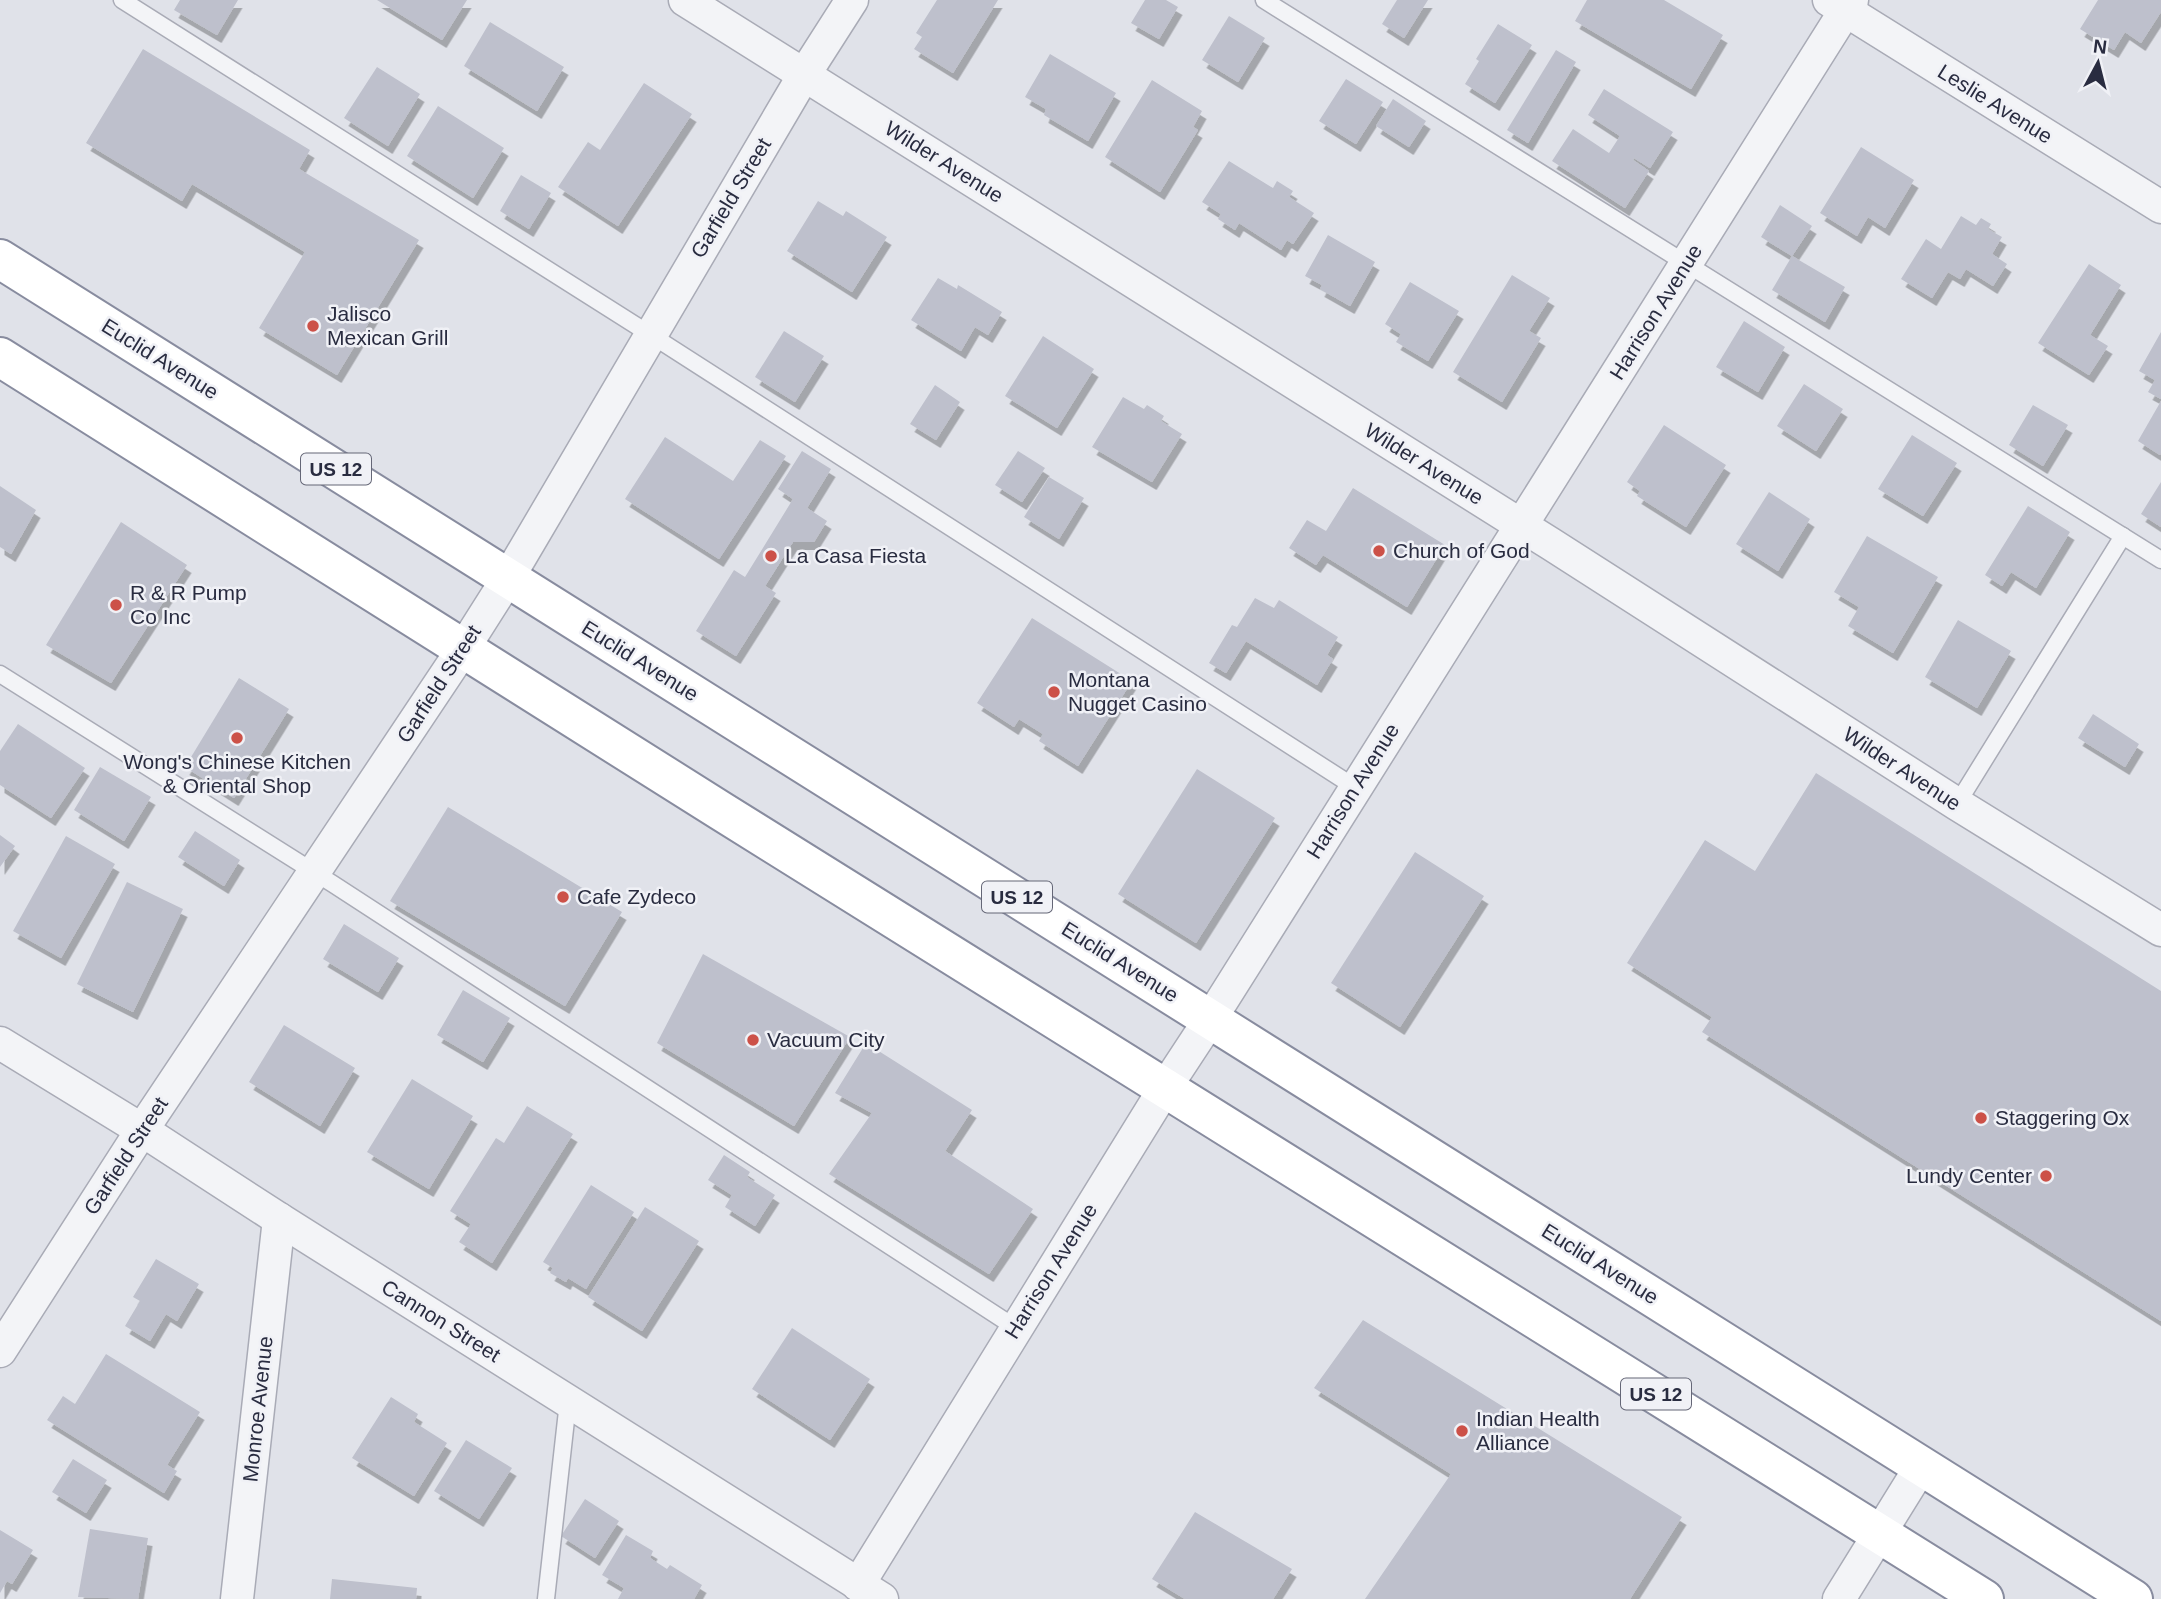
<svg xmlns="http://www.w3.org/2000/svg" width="2161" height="1599" font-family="Helvetica,sans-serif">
  <defs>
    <filter id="shadow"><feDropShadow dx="4.5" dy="8" stdDeviation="0" flood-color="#0004"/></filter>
  </defs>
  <rect width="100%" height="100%" fill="#e0e2e9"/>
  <!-- building -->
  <g fill="#bec0cc" filter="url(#shadow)">
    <polygon points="180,0 238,0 217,35 174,10"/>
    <polygon points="377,0 467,0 442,40"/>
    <polygon points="937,0 998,0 953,73 914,49 922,37 916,33"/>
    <polygon points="1145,0 1166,0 1178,7 1159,39 1131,23"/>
    <polygon points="1397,0 1428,0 1404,38 1382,24"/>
    <polygon points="1587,0 1664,0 1723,35 1691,89 1575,21"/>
    <polygon points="2098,0 2161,0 2161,12 2141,43 2125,32 2114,50 2080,29"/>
    <polygon points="1229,16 1265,38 1238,82 1202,60"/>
    <polygon points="490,22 564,67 537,111 464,66"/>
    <polygon points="1498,24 1532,45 1495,103 1465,84 1479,61 1476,59"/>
    <polygon points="143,49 310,150 299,169 419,240 337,375 259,328 305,252 192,184 182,201 86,143"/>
    <polygon points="1556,50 1576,62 1528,143 1507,130"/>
    <polygon points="1050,54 1116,93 1088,141 1044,115 1046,109 1025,97"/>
    <polygon points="377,67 420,94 388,146 344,118"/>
    <polygon points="1346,79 1383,102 1356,144 1319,121"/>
    <polygon points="1152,80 1202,111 1193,127 1198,130 1160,192 1105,157"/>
    <polygon points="644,83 692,114 618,226 558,187 588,142 600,150"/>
    <polygon points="1604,89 1673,132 1650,168 1634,158 1633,160 1649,171 1625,208 1552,161 1573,129 1609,153 1620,136 1588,115"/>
    <polygon points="1393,99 1426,121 1409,147 1376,126"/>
    <polygon points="438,106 504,148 473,198 407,156"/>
    <polygon points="1861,147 1914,180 1885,228 1868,217 1857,236 1820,213"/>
    <polygon points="1229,161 1273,188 1277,181 1293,191 1289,197 1314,213 1293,244 1287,240 1281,250 1239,223 1235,230 1218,219 1221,214 1202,202"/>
    <polygon points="521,175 551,193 529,229 500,211"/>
    <polygon points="818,201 843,216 846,211 887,237 852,292 787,251"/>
    <polygon points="1780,205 1812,226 1792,256 1761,237"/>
    <polygon points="1961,216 1976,225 1981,218 1991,224 1988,229 2002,237 1992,254 2007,264 1993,286 1966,269 1960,279 1948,272 1932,298 1901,279 1926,239 1941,249"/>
    <polygon points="1328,235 1375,262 1350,306 1320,289 1322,285 1305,276"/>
    <polygon points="1792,256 1845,287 1825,322 1772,290"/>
    <polygon points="2089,264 2121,285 2090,335 2108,346 2089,375 2038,343"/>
    <polygon points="1512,275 1550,298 1529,331 1541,338 1502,402 1453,372"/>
    <polygon points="938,278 957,289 958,285 1002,312 988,335 975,327 961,351 911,320"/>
    <polygon points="1410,282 1459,311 1428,361 1396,342 1401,334 1385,324"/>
    <polygon points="1744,321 1785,347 1758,392 1716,367"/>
    <polygon points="784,331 824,356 795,402 755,377"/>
    <polygon points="2161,332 2161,399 2148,392 2155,380 2139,371"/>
    <polygon points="1043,336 1094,369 1057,428 1005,396"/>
    <polygon points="1804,384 1843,409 1816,451 1777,426"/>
    <polygon points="935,385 960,402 936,440 910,424"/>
    <polygon points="1123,397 1144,409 1147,405 1164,416 1161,421 1182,434 1152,482 1092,447"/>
    <polygon points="2161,401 2161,453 2160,455 2138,441"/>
    <polygon points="2033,405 2068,425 2043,466 2009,445"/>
    <polygon points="1664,425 1726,465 1686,527 1637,496 1640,491 1627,482"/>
    <polygon points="1912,435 1957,463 1923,516 1878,489"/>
    <polygon points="665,437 733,481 760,440 786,456 719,559 625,499"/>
    <polygon points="802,451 831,469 807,508 827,521 814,542 793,542 765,586 776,593 736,656 696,631 734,570 745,577 793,499 778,489"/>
    <polygon points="1018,451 1045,468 1022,502 995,485"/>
    <polygon points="1049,477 1084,498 1059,539 1024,517"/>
    <polygon points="2161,482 2161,527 2141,514"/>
    <polygon points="0,486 36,510 11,554 0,547"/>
    <polygon points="1353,488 1445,545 1407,607 1323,555 1316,565 1289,548 1307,520 1326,531"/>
    <polygon points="1769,492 1810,519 1778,571 1736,544"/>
    <polygon points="2028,506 2070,532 2036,588 2011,572 2002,586 1985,575"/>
    <polygon points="121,522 187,565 111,683 46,645"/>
    <polygon points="1867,536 1938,577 1893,653 1848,626 1859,607 1834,592"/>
    <polygon points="1255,598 1274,608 1279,600 1338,637 1327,655 1333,659 1317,685 1246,641 1226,673 1209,663 1232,625 1237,627"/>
    <polygon points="1032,618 1132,681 1078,766 1039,741 1043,734 1019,719 1014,727 977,703"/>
    <polygon points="1958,620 2011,651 1977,708 1925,677"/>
    <polygon points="239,678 289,709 234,798 185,767"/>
    <polygon points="2093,714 2139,744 2125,767 2078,738"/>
    <polygon points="18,724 85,768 51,818 0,785 0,751"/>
    <polygon points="100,767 151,797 124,841 74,810"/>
    <polygon points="1197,769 1275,818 1196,943 1118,894"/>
    <polygon points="1816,773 2161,991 2161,1321 1702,1032 1712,1017 1627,963 1705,840 1755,871"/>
    <polygon points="448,807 622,912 565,1006 390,901"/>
    <polygon points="195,831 240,860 224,886 178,857"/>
    <polygon points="0,835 15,846 0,867"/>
    <polygon points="66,836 115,864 61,958 13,931"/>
    <polygon points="1415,852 1484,896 1400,1027 1331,983"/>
    <polygon points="127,882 183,909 133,1012 77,984"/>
    <polygon points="344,924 399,958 378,992 323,959"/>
    <polygon points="703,954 850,1037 794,1126 657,1043"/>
    <polygon points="463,990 510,1018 483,1062 437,1035"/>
    <polygon points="284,1025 355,1068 320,1126 249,1082"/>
    <polygon points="866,1043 972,1110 945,1151 1033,1209 989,1274 829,1174 872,1113 835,1093"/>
    <polygon points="412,1079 473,1116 429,1189 367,1152"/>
    <polygon points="527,1106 573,1134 492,1263 459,1242 471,1224 450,1211 496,1138 504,1143"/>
    <polygon points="724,1155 750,1172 747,1177 775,1195 755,1226 725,1207 732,1195 708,1180"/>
    <polygon points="591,1185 634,1212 586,1289 568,1278 566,1282 550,1273 553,1268 543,1262"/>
    <polygon points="645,1207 699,1241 642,1331 588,1297"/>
    <polygon points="156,1259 199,1284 177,1321 166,1314 150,1341 125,1326 140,1301 133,1297"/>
    <polygon points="1363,1320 1682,1517 1630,1599 1365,1599 1451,1474 1314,1388"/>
    <polygon points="792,1328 870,1379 830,1440 752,1389"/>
    <polygon points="106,1354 200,1412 167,1465 177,1471 164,1493 47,1420 63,1396 75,1404"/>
    <polygon points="391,1397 418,1414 414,1422 447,1443 414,1496 352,1458"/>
    <polygon points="466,1440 512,1468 479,1519 434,1491"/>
    <polygon points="73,1459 107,1480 86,1513 52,1492"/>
    <polygon points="585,1499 619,1521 595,1558 561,1536"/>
    <polygon points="1195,1512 1292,1569 1273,1599 1185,1599 1152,1579"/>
    <polygon points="90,1529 148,1538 138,1599 78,1597"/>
    <polygon points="0,1530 33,1550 12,1584 7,1581 0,1593"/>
    <polygon points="626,1535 653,1551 650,1558 667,1569 670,1565 702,1585 694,1599 618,1599 624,1588 602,1575"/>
    <polygon points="332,1579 417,1588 416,1599 330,1599"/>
  </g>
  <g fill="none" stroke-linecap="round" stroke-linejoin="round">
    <defs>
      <g id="service">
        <polyline points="122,0 651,335 1356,788"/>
        <polyline points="1264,0 2161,560"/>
        <polyline points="0,674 333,884 1016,1328"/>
        <polyline points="1957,804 2123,536"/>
        <polyline points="546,1599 568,1402"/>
      </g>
      <g id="minor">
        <polyline points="685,0 1551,544 1957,804 2161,930"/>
        <polyline points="1829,0 2161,207"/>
        <polyline points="0,1043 142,1130 279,1219 882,1599"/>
        <polyline points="0,1351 142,1130 463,649 508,578 804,75 852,0"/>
        <polyline points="858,1585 1165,1088 1211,1018 1852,0"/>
        <polyline points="237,1599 279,1219"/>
        <polyline points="1839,1599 1922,1465"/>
      </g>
      <g id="trunk">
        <polyline points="0,259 2133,1599"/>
        <polyline points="0,357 721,811 1984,1599"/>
      </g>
    </defs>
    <!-- service casing -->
    <use href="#service" stroke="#a9abb6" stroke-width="19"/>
    <!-- minor casing -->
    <use href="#minor" stroke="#a9abb6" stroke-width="35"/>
    <!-- trunk casing -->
    <use href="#trunk" stroke="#888c9f" stroke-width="42"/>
    <!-- service -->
    <use href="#service" stroke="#f3f4f7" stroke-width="16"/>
    <!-- minor -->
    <use href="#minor" stroke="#f3f4f7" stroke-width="32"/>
    <!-- trunk -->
    <use href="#trunk" stroke="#fff" stroke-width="38"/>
  </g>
  <!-- markers -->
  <g fill="#cc5148" stroke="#f0f1f6" stroke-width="2.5">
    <circle cx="313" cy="326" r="7"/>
    <circle cx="1379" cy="551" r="7"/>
    <circle cx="771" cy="556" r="7"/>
    <circle cx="116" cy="605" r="7"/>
    <circle cx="1054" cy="692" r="7"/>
    <circle cx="237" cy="738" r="7"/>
    <circle cx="563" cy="897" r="7"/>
    <circle cx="753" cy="1040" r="7"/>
    <circle cx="1981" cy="1118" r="7"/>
    <circle cx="2046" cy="1176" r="7"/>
    <circle cx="1462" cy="1431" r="7"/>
  </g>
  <g text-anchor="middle" stroke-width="5" stroke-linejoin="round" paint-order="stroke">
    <!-- shield labels -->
    <g fill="#f0f1f6" stroke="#656777" stroke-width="2">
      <rect x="301" y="453.5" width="70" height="31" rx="5"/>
      <rect x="982" y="881.5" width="70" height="31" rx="5"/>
      <rect x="1621" y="1378.5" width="70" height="31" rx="5"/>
    </g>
    <g font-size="19" font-weight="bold" fill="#292c40">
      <text x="336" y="476">US 12</text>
      <text x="1017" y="904">US 12</text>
      <text x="1656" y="1401">US 12</text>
    </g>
    <!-- street labels -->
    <g font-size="21" fill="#292c40" stroke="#f0f1f6">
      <text transform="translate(1995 104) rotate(32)" y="7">Leslie Avenue</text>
      <text transform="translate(944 162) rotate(32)" y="7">Wilder Avenue</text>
      <text transform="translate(731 198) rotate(-59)" y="7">Garfield Street</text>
      <text transform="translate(1656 312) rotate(-58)" y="7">Harrison Avenue</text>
      <text transform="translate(160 359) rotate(32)" y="7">Euclid Avenue</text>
      <text transform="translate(1424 464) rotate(32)" y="7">Wilder Avenue</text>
      <text transform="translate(640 661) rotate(32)" y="7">Euclid Avenue</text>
      <text transform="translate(439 684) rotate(-57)" y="7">Garfield Street</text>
      <text transform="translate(1902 769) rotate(33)" y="7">Wilder Avenue</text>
      <text transform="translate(1353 791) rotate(-58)" y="7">Harrison Avenue</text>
      <text transform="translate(1120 962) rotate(32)" y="7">Euclid Avenue</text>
      <text transform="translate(126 1156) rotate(-57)" y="7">Garfield Street</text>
      <text transform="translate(1600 1264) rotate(32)" y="7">Euclid Avenue</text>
      <text transform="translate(1051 1271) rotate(-58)" y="7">Harrison Avenue</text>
      <text transform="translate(441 1321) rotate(32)" y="7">Cannon Street</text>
      <text transform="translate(258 1409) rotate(-84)" y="7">Monroe Avenue</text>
    </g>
    <!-- poi labels -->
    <g font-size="21" fill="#292c40" stroke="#f0f1f6" text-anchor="start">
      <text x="327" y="321">Jalisco<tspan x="327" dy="24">Mexican Grill</tspan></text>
      <text x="1393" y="558">Church of God</text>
      <text x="785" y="563">La Casa Fiesta</text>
      <text x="130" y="600">R &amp; R Pump<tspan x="130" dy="24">Co Inc</tspan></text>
      <text x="1068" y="687">Montana<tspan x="1068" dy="24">Nugget Casino</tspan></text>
      <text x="237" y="769" text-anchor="middle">Wong's Chinese Kitchen<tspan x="237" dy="24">&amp; Oriental Shop</tspan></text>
      <text x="577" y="904">Cafe Zydeco</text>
      <text x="767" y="1047">Vacuum City</text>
      <text x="1995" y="1125">Staggering Ox</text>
      <text x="2032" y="1183" text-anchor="end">Lundy Center</text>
      <text x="1476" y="1426">Indian Health<tspan x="1476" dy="24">Alliance</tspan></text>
    </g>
  </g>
  <!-- north arrow -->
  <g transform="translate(2098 63) rotate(7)" stroke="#f0f1f6" stroke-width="5" paint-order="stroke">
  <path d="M0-5L12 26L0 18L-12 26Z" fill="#292c40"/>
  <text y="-10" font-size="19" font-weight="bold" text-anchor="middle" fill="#292c40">N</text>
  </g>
</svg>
